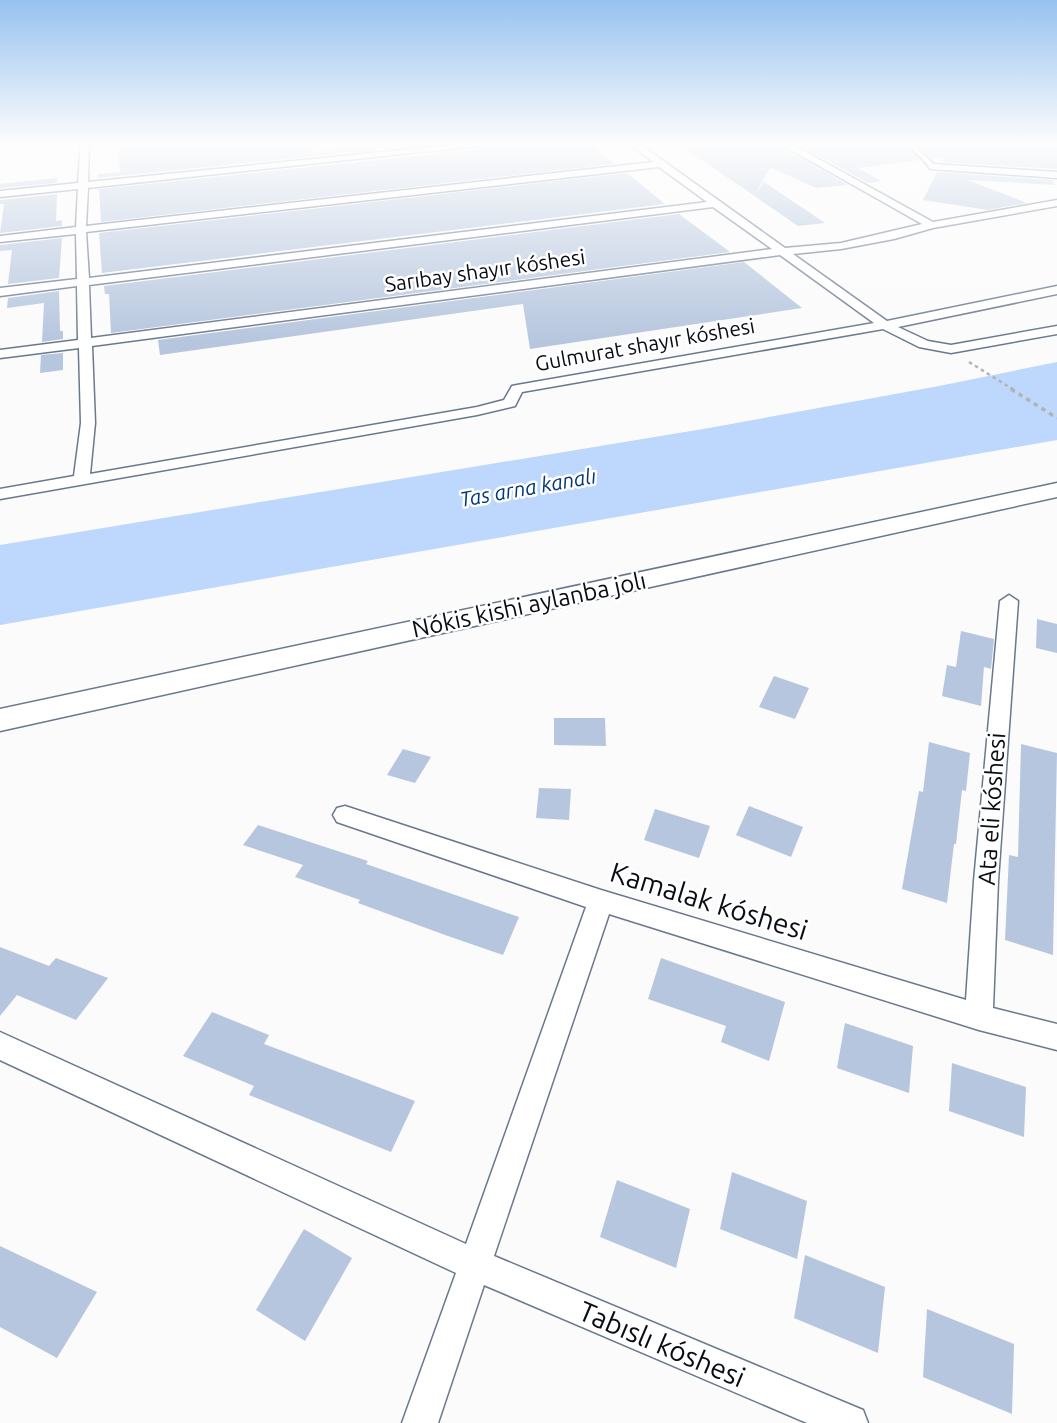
<svg xmlns="http://www.w3.org/2000/svg" width="1057" height="1423" font-family="Ubuntu,sans-serif">
  <rect width="100%" height="100%" fill="#fbfbfb"/>
  <!-- water -->
  <polygon fill="#bed7fc" points="1057,362 1057,440 0,625 0,545 709,428 939,386"/>
  <!-- building -->
  <g fill="#b6c6de">
    <polygon points="187,142 312,142 312,152 420,142 452,142 98,178 98,174 120,172 118,149"/>
    <polygon points="550,142 588,142 615,164 101,222 99,189"/>
    <polygon points="676,142 774,142 848,185 816,188 770,167 755,195 764,182 825,223 798,226"/>
    <polygon points="794,142 904,142 920,160 858,168 881,181 868,183"/>
    <polygon points="915,142 1057,143 1057,169 942,162 944,157 932,159"/>
    <polygon points="937,172 1052,180 1055,185 968,180 1027,203 988,210 923,200"/>
    <polygon points="627,173 665,204 102,273 99,233"/>
    <polygon points="57,178 57,183 0,188 0,184"/>
    <polygon points="57,194 56,221 62,220 62,226 0,233 4,204 0,204 0,200"/>
    <polygon points="679,214 730,252 111,333 109,294 105,294 104,286"/>
    <polygon points="62,238 59,278 8,284 12,250 0,251 0,245"/>
    <polygon points="744,262 802,308 530,349 523,304 160,355 158,340"/>
    <polygon points="59,291 60,331 63,331 63,339 42,342 44,303 7,308 8,298"/>
    <polygon points="63,353 63,370 40,373 41,355"/>
    <polygon points="1037,619 1057,624 1057,653 1036,648"/>
    <polygon points="961,631 994,639 991,669 984,667 981,706 942,696 947,665 956,667"/>
    <polygon points="774,676 809,688 795,719 759,707"/>
    <polygon points="554,718 605,718 606,746 554,745"/>
    <polygon points="929,742 970,753 966,791 962,790 956,844 954,844 947,903 902,889 919,791 923,792"/>
    <polygon points="1021,744 1057,753 1053,955 1005,940 1009,855 1018,857"/>
    <polygon points="403,749 431,757 415,783 387,775"/>
    <polygon points="539,788 571,789 569,820 536,818"/>
    <polygon points="749,806 803,827 791,857 736,835"/>
    <polygon points="655,809 710,826 699,858 644,840"/>
    <polygon points="258,825 368,861 366,864 519,917 503,955 445,935 358,903 360,900 295,877 303,865 243,845"/>
    <polygon points="0,947 49,966 56,958 108,978 76,1020 17,995 0,1016"/>
    <polygon points="661,958 785,1002 769,1061 721,1042 726,1026 648,999"/>
    <polygon points="212,1012 269,1035 264,1044 415,1101 391,1152 249,1095 254,1086 183,1056"/>
    <polygon points="845,1023 913,1046 909,1093 837,1068"/>
    <polygon points="952,1063 1026,1087 1024,1137 949,1111"/>
    <polygon points="732,1172 807,1201 797,1259 720,1229"/>
    <polygon points="617,1180 690,1209 676,1268 600,1237"/>
    <polygon points="304,1229 352,1258 305,1341 256,1310"/>
    <polygon points="0,1246 97,1292 57,1358 0,1327"/>
    <polygon points="805,1255 885,1287 878,1353 794,1318"/>
    <polygon points="927,1309 1014,1344 1012,1414 923,1377"/>
  </g>
  <g fill="none" stroke-linecap="round" stroke-linejoin="round">
    <defs>
      <polygon id="lane" points="906,142 911,142 935,166 935,168 931,168"/>
      <g id="street">
        <path d="M 81,142 L 89,142 L 88,182 L 481,142 L 514,142 L 88,188 L 86,226 L 653,162 L 627,142 L 637,142 L 785,248 L 841,243 L 922,224 L 777,142 L 788,142 L 933,222 L 1057,200 L 1057,206 L 933,228 L 894,239 L 841,249 L 793,254 L 887,321 L 1057,286 L 1057,294 L 898,327 L 928,341 L 951,345 L 1057,326 L 1057,334 L 951,353 L 919,347 L 883,329 L 522,392 L 515,406 L 477,415 L 0,499 L 0,489 L 74,476 L 81,423 L 79,348 L 0,358 L 0,350 L 78,340 L 77,286 L 0,296 L 0,288 L 77,279 L 76,234 L 0,242 L 0,236 L 76,227 L 78,189 L 0,197 L 0,191 L 78,183 ZM 659,167 L 707,202 L 89,278 L 86,232 ZM 713,207 L 772,249 L 91,338 L 89,285 ZM 780,255 L 874,323 L 517,385 L 512,386 L 504,400 L 477,407 L 90,474 L 95,423 L 92,346 Z"/>
        <polygon points="933,164 1057,172 1057,178 930,169 928,167"/>
        <polygon points="1009,595 1018,601 998,881 993,1008 1057,1024 1057,1050 979,1030 609,914 494,1256 863,1410 868,1423 807,1423 484,1285 438,1423 402,1423 456,1273 0,1060 0,1032 466,1244 586,907 337,822 333,815 337,808 345,806 601,890 966,1000 974,881 1000,601"/>
      </g>
      <polygon id="secondary" points="1057,483 1057,497 0,731 0,709"/>
    </defs>
    <!-- lane casing -->
    <use href="#lane" stroke="#6a788e" stroke-width="4"/>
    <!-- street casing -->
    <use href="#street" stroke="#6a788e" stroke-width="3"/>
    <!-- secondary casing -->
    <use href="#secondary" stroke="#6a788e" stroke-width="3"/>
    <!-- path-far1 -->
    <polyline stroke="#b1b3b5" stroke-width="2.5" stroke-dasharray="3.5 3.5" stroke-linecap="butt" points="969,362 1014,390"/>
    <!-- path -->
    <polyline stroke="#b1b3b5" stroke-width="3.5" stroke-dasharray="4.5 4.5" stroke-linecap="butt" points="1011,389 1057,418"/>
    <!-- lane -->
    <use href="#lane" fill="#fff" fill-rule="evenodd"/>
    <!-- street -->
    <use href="#street" fill="#fff" fill-rule="evenodd"/>
    <!-- secondary -->
    <use href="#secondary" fill="#fff" fill-rule="evenodd"/>
  </g>
  <!-- sky -->
  <linearGradient id="sky" x2="0" y2="1"><stop stop-color="#97c2f0"/><stop offset="0.42" stop-color="#fdfdfd"/><stop offset="1" stop-color="#fdfdfd" stop-opacity="0"/></linearGradient>
  <rect width="1057" height="342" fill="url(#sky)"/>
  <g text-anchor="middle" stroke-width="5" stroke-linejoin="round" paint-order="stroke">
    <!-- far-street labels -->
    <g font-size="21" fill="#080d14" stroke="#fff">
      <text transform="translate(485 271) rotate(-8)" y="7">Sarıbay shayır kóshesi</text>
      <text transform="translate(645 345) rotate(-10)" y="7">Gulmurat shayır kóshesi</text>
    </g>
    <!-- far-water labels -->
    <g font-size="21" font-style="italic" fill="#03367a" stroke="#fff">
      <text transform="translate(528 488) rotate(-10)" y="7">Tas arna kanalı</text>
    </g>
    <!-- street labels -->
    <g font-size="24" fill="#080d14" stroke="#fff">
      <text transform="translate(529 605) rotate(-12)" y="8">Nókis kishi aylanba jolı</text>
      <text transform="translate(992 809) rotate(-86)" y="8">Ata eli kóshesi</text>
    </g>
    <!-- near-street labels -->
    <g font-size="28" fill="#080d14" stroke="#fff">
      <text transform="translate(709 901) rotate(17)" y="10">Kamalak kóshesi</text>
      <text transform="translate(662 1344) rotate(23)" y="10">Tabıslı kóshesi</text>
    </g>
  </g>
</svg>
